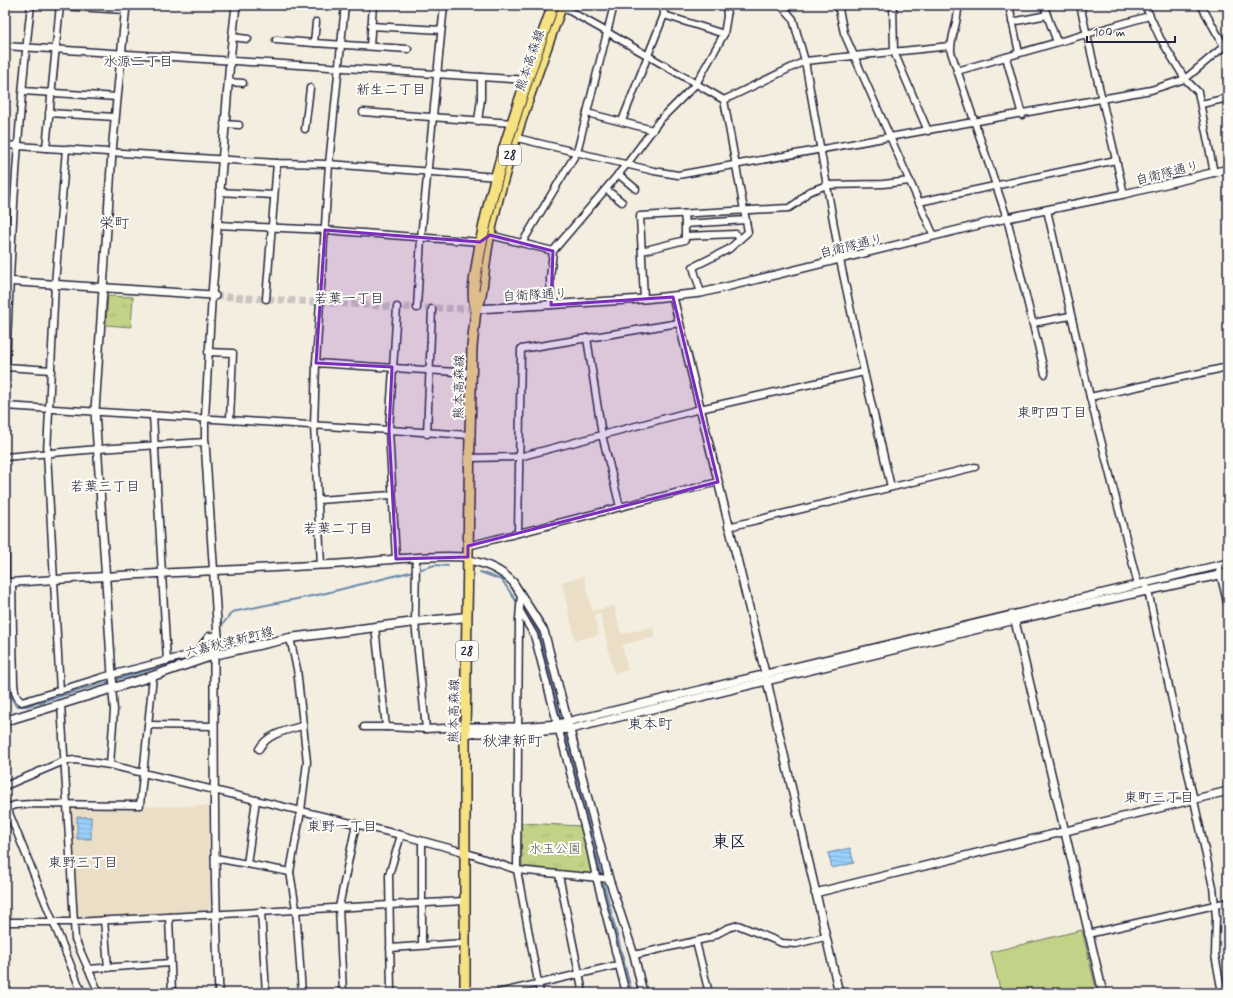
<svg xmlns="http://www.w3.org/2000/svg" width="1233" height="998" font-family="Mynerve,'Klee One',sans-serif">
  <defs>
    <pattern id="grass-tufts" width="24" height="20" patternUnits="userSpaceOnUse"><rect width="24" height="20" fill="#c2d286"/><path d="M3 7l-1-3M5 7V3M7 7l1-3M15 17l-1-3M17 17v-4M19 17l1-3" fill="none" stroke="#a6b475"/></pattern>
    <pattern id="water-rules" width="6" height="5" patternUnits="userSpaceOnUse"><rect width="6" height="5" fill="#99cff8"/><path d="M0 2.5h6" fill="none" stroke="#84b1d6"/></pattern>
  </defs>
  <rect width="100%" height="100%" fill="#f4eee1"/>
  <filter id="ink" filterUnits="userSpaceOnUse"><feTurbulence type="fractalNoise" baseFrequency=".025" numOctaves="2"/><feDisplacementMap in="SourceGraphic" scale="8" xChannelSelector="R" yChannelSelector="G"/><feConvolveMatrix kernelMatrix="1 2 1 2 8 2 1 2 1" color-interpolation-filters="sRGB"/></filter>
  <g filter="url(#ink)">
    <!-- built -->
    <g fill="#eadec6">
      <polygon points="584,576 592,611 614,606 621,634 653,627 655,637 622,645 628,670 614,674 600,613 594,614 599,635 575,640 562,582"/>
      <polygon points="208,806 210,910 208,911 79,919 77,917 69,810 71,807"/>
    </g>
    <!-- grass -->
    <g fill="url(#grass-tufts)" stroke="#727a60">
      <polygon points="108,296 133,297 131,327 106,325"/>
      <polygon points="522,823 582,826 593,872 590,874 522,867 521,826"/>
    </g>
    <!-- garden -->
    <polygon fill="#c2d286" stroke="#727a60" points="1082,930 1097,993 1001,993 991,952"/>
    <!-- water -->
    <g fill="url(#water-rules)" stroke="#698aac">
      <rect x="77" y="817" width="14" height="22"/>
      <polygon points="850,848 854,863 832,868 828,853"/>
    </g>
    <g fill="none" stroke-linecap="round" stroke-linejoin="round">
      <!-- stream -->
      <g stroke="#698aac" stroke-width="2">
        <polyline points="8,470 9,581"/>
        <polyline points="418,570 435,565 448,566"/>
        <polyline points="480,572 502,580 518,604"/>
        <polyline points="9,585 9,681 11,697 16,706 27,706 182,660"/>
        <polyline points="523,611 538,631 561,721"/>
        <polyline points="219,629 232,612 322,594 414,571"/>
        <polyline points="194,656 202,652 213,638"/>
        <polyline points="5,681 9,681"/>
        <polyline points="564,731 632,993"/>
      </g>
      <!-- tertiary-tunnel -->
      <polyline stroke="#cac5c0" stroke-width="7" stroke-dasharray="7 3.5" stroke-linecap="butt" points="215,296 397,307 476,309"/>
      <defs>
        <g id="minor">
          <path d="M 31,5 C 17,125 11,246 6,367 L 51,370"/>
          <polyline points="44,5 125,10"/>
          <polyline points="60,5 46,148 277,163 329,164 498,177"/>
          <polyline points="559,5 607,32 724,100 748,232 729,249 693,267 701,293"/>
          <polyline points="781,5 793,19 805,61 840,260 864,372"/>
          <polyline points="838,5 844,33 934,236"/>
          <polyline points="893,5 894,52 928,131"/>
          <path d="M 958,5 C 959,21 950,37 951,52 L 1007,218 L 1045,374"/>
          <polyline points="1009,5 1019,53"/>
          <polyline points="1044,5 1047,15"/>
          <polyline points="1080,5 1124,194"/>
          <polyline points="1145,5 1160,38 1185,79 1198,92 1214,173"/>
          <polyline points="1201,5 1224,46"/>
          <polyline points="664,15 724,34"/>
          <polyline points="316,22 314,43 408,49"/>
          <polyline points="1012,22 1047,15 1057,42"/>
          <polyline points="371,26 441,30"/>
          <polyline points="232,37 248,39"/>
          <polyline points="276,40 314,43"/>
          <polyline points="5,46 528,80"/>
          <polyline points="370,46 373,5"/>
          <polyline points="1006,57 1022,115"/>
          <polyline points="957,71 1149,16"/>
          <polyline points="228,82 243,83"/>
          <polyline points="23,91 117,97"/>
          <polyline points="724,100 805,61 950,46"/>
          <polyline points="1201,104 1228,98"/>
          <polyline points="363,112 512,123"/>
          <polyline points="49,113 115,117"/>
          <polyline points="587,113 653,130"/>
          <polyline points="478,121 481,99 481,77"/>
          <polyline points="622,121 664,15 663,5"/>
          <polyline points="224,124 239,125"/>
          <polyline points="305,129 310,88"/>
          <polyline points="513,137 654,171 678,175 1151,90 1185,79 1228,43"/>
          <polyline points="5,145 46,148"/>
          <polyline points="618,174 636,189"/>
          <polyline points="606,189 622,202"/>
          <polyline points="219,192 274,195"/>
          <polyline points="919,202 1116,160"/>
          <polyline points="1047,210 1090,397 1138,585"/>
          <polyline points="684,214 685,224 746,220"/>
          <polyline points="685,224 685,236 736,234 740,239"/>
          <polyline points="217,225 325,230 480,242 490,235 553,251"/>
          <polyline points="522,243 577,152 614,5"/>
          <polyline points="642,251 685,240 685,236"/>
          <polyline points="266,299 277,163"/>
          <polyline points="644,299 640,216 789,208 798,202 808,192 827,185 883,184 910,181"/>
          <polyline points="551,305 550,278 553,251 627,164 659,121 696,84 724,34 727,16 726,5"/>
          <polyline points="417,308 421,238 444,5"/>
          <polyline points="1033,323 1070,316"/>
          <polyline points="587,338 602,435 620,507"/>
          <polyline points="208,352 233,353 230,419"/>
          <polyline points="316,363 472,373"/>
          <polyline points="1090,397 1228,367"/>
          <polyline points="5,406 470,435"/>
          <polyline points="153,415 167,661"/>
          <polyline points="427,434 432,309"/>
          <polyline points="5,457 98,449 205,442 205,417 212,295"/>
          <polyline points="470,458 519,457 700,409 864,372 891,487"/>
          <polyline points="318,500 392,495"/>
          <polyline points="5,512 5,651"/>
          <polyline points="728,527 975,467"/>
          <polyline points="518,533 521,349 679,323"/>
          <polyline points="468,546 718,482"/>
          <polyline points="416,558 415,622 426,729"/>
          <polyline points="396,559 389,430 397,307"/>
          <polyline points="321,565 314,426 316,363 329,164 345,5"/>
          <path d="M 12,583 L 14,684 C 15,691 15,698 22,702 L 103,677 L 192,654 L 198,650 L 209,636 L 217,636"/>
          <polyline points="1145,584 1148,591 1213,887 1216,917 1215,955 1222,993"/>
          <polyline points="521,594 519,619 517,870 540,993"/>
          <polyline points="520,611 534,635 590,849 596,877 626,993"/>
          <polyline points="375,627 386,727 426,729 466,727"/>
          <polyline points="290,638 297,669 307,762 301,811 290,872 296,909 302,993"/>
          <polyline points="112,675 114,688"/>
          <polyline points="60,691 47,453 55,284 66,149"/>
          <polyline points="61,704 75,939 99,993"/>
          <polyline points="148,725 214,726"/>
          <polyline points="364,727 386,727"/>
          <path d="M 259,749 C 267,734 287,730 302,726"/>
          <polyline points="110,765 114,710 112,688"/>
          <polyline points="5,786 64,761 76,760 110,765 401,835 464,852 517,870 609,879"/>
          <polyline points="5,803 82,993"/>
          <polyline points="7,808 15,805 32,804 140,805 153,676"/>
          <polyline points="422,841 422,945"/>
          <polyline points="215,858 290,872"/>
          <polyline points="247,864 256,800"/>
          <polyline points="559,875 583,993"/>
          <polyline points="261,911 266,993"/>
          <polyline points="169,917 172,993"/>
          <polyline points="104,920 108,968"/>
          <polyline points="5,922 74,922 464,901"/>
          <polyline points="1088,934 1228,902"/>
          <polyline points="696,942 709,993"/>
          <polyline points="390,948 464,943"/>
          <polyline points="634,955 709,938 728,928 738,925 782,943 796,944 825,937"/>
          <polyline points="88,969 170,963"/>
          <polyline points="343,993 339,907 356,824"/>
          <polyline points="391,993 389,875 401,835"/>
          <polyline points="498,993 618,965"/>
        </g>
        <g id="tertiary">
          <polyline points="5,281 212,295 215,296"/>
          <polyline points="212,295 230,60 236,5"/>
          <polyline points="673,297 767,681 839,993"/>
          <polyline points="476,309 644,299 701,293 1007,218 1124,194 1228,169"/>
          <path d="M 205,442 L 218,637 L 214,655 C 214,767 214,880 219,993"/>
          <path d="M 468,560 C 485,563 501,570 513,582 L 544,631 L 609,879 L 634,955 L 643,993"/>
          <polyline points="1220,571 1228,604"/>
          <path d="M 5,583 C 110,575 215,571 320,565 C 369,563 419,554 468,557"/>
          <polyline points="1014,617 1103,993"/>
          <polyline points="112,675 95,411 112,152 126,5"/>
          <polyline points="466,727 519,727 558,724 1228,563"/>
          <polyline points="465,733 518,733 571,729 1015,620 1228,573"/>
          <polyline points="815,893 1228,791"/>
        </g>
        <polyline id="secondary" points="5,721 153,676 214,655 290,638 415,622 467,617"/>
        <g id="primary">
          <path d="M 476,309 C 470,294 475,278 477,262 C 491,173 523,89 553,5"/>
          <path d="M 465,993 L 465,733 L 470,435 L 472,347 L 476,309 L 480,301 C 484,279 485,256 490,234 C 506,156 535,80 562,5"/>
        </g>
      </defs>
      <!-- minor casing -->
      <use href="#minor" stroke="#22223b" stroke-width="9"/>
      <!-- tertiary casing -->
      <use href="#tertiary" stroke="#22223b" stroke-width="10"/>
      <!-- secondary casing -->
      <use href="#secondary" stroke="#22223b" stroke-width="11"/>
      <!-- primary casing -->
      <use href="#primary" stroke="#22223b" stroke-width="12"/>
      <!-- minor -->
      <use href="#minor" stroke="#fdfcf7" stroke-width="6"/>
      <!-- tertiary -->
      <use href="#tertiary" stroke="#fdfcf7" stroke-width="7"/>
      <!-- secondary -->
      <use href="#secondary" stroke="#fdfcf7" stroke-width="8"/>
      <!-- primary -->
      <use href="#primary" stroke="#f7e281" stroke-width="9"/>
      <!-- tram -->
      <path stroke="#22223b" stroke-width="1" d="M 479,290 C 493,190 526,100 559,5"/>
    </g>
  </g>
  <!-- marked area -->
  <path fill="#7b2cbf" fill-opacity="0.2" stroke="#7b2cbf" stroke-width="3" stroke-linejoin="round" d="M 325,230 L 480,242 L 490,235 L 553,251 L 551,305 L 673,297 L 718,482 L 468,546 L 468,557 L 396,559 L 389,430 L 392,367 L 316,363 Z"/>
  <g text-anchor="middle" stroke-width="4" stroke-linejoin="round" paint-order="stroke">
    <!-- shield labels -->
    <g fill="#fdfcf7" stroke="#646373" stroke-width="1">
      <rect x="499" y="145" width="22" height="20" rx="3"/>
      <rect x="456" y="641" width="22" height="20" rx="3"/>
    </g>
    <g font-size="12" font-weight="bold" fill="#22223b">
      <text x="510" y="159">28</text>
      <text x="467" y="655">28</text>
    </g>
    <!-- street labels -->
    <g font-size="13" fill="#22223b" stroke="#fdfcf7">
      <text transform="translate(529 60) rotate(-71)" y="5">熊本高森線</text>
      <text transform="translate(1167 172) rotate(-14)" y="5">自衛隊通り</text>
      <text transform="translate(851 245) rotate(-14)" y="5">自衛隊通り</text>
      <text transform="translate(535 294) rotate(-3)" y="5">自衛隊通り</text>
      <text transform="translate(458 387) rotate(-89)" y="5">熊本高森線</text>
      <text transform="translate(229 641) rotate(-14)" y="5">六嘉秋津新町線</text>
      <text transform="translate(453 711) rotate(-89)" y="5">熊本高森線</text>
    </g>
    <!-- park labels -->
    <g font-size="13" fill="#525752" stroke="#fdfcf7">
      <text x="555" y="853">水玉公園</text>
    </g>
    <!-- neighbourhood labels -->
    <g font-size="14" fill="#22223b" stroke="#fdfcf7">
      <text x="138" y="66">水源二丁目</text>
      <text x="391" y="94">新生二丁目</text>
      <text x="349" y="303">若葉一丁目</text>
      <text x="1052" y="417">東町四丁目</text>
      <text x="105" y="491">若葉三丁目</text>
      <text x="338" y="533">若葉二丁目</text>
      <text x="1159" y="802">東町三丁目</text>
      <text x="342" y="831">東野一丁目</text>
      <text x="83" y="867">東野三丁目</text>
    </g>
    <!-- quarter labels -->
    <g font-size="15" fill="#22223b" stroke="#fdfcf7">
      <text x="114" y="228">栄町</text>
      <text x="650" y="729">東本町</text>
      <text x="512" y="746">秋津新町</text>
    </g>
    <!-- district labels -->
    <g font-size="17" font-weight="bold" fill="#22223b" stroke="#fdfcf7">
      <text x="729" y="847">東区</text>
    </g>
  </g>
  <!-- margin -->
  <rect width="1233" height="998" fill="none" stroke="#fdfcf7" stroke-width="20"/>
  <rect x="10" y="10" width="1213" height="978" fill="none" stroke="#22223b" stroke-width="1.5" filter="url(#ink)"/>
  <!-- scale -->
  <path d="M1087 36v6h88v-6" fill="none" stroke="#22223b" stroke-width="2"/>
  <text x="1093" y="36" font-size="12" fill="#22223b" stroke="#fdfcf7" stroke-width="3" paint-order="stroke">100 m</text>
</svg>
